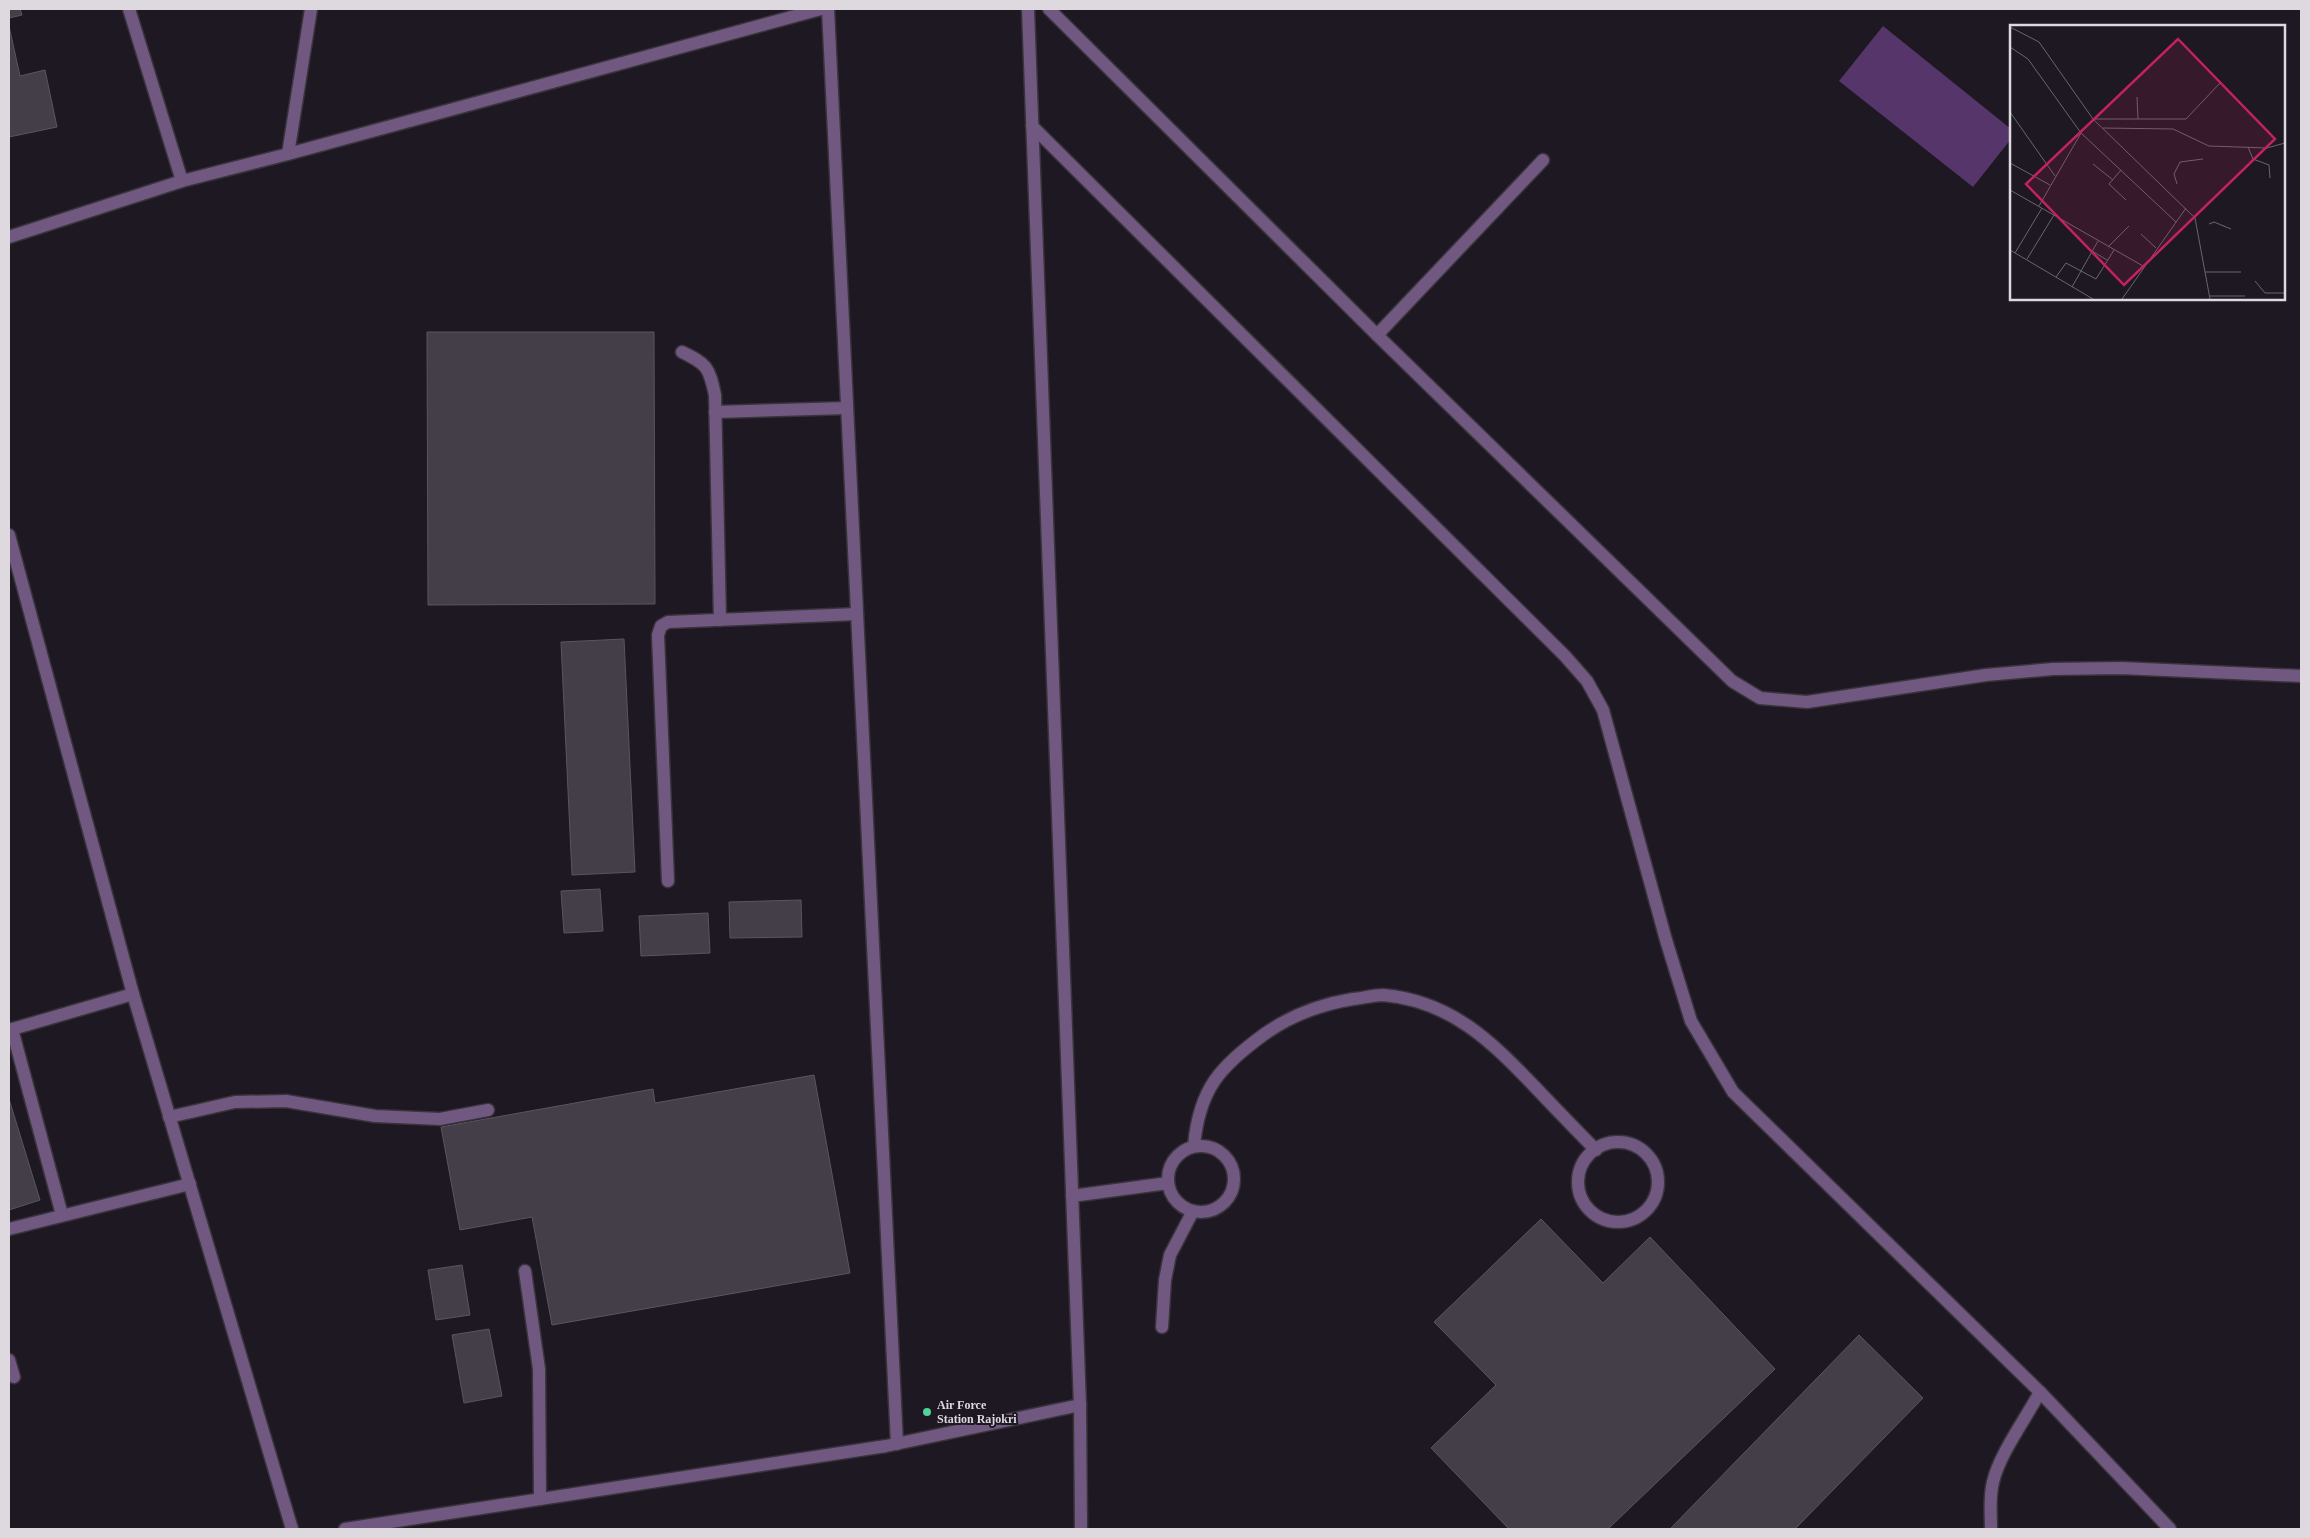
<svg xmlns="http://www.w3.org/2000/svg" width="2310" height="1538" font-family="Georgia,serif">
  <rect width="100%" height="100%" fill="#1e1822"/>
  <!-- water -->
  <polygon fill="#56356b" points="1883,26 2011,129 2011,139 1973,187 1839,81"/>
  <!-- building -->
  <g fill="#443e48" stroke="#5b5560">
    <polygon points="9,9 20,9 22,15 9,18"/>
    <polygon points="9,26 20,76 45,70 57,127 9,137"/>
    <polygon points="427,332 654,332 655,604 428,605"/>
    <polygon points="624,639 635,872 572,875 561,642"/>
    <polygon points="600,889 603,931 564,933 561,891"/>
    <polygon points="801,900 802,937 730,938 729,902"/>
    <polygon points="708,913 710,953 641,956 639,916"/>
    <polygon points="814,1075 850,1273 552,1325 532,1217 460,1230 441,1127 653,1089 655,1103"/>
    <polygon points="9,1099 40,1200 9,1210"/>
    <polygon points="1541,1219 1603,1283 1650,1237 1775,1369 1608,1529 1509,1529 1431,1448 1496,1385 1434,1322"/>
    <polygon points="462,1265 470,1315 436,1320 428,1270"/>
    <polygon points="489,1329 502,1396 464,1403 452,1335"/>
    <polygon points="1859,1335 1923,1398 1795,1529 1670,1529"/>
  </g>
  <g fill="none" stroke-linecap="round" stroke-linejoin="round">
    <defs>
      <g id="service">
        <polyline points="129,9 182,181"/>
        <polyline points="828,9 897,1444"/>
        <polyline points="1049,9 1377,335 1732,681 1760,698 1807,702 1986,675 2053,669 2121,668 2301,676"/>
        <polyline points="1032,126 1565,656 1587,681 1603,710 1666,940 1691,1021 1733,1092 2040,1392 2170,1529"/>
        <polyline points="288,154 311,9"/>
        <polyline points="9,237 182,181 288,154 821,9"/>
        <polyline points="1377,335 1543,160"/>
        <path d="M 682,352 C 707,364 709,367 715,395 L 720,620"/>
        <polyline points="715,412 847,408"/>
        <polyline points="9,535 133,994 292,1529"/>
        <polyline points="668,881 658,635 661,626 668,622 857,614"/>
        <polyline points="12,1029 62,1215"/>
        <polyline points="9,1030 133,994"/>
        <polyline points="169,1117 235,1102 286,1101 375,1116 440,1119 488,1110"/>
        <polyline points="9,1229 190,1184"/>
        <polyline points="525,1271 539,1369 540,1499"/>
        <polyline points="9,1360 14,1377"/>
        <polyline points="345,1529 886,1446 1080,1405"/>
        <path d="M 1991,1529 C 1991,1514 1989,1498 1993,1482 C 1999,1455 2026,1418 2040,1392"/>
      </g>
      <g id="minor">
        <polyline points="1028,9 1080,1405 1081,1529"/>
        <circle cx="1618" cy="1182" r="40"/>
        <circle cx="1201" cy="1179" r="33"/>
        <path d="M 1194,1146 C 1199,1089 1220,1066 1266,1033 C 1292,1015 1322,1004 1353,999 C 1363,998 1374,995 1383,995 C 1451,1001 1491,1041 1535,1087 C 1555,1108 1575,1129 1596,1150"/>
        <polyline points="1072,1196 1168,1183"/>
        <polyline points="1162,1327 1165,1280 1170,1255 1193,1211"/>
      </g>
    </defs>
    <!-- service casing -->
    <use href="#service" stroke="#39333c" stroke-width="15"/>
    <!-- minor casing -->
    <use href="#minor" stroke="#39333c" stroke-width="15"/>
    <!-- service -->
    <use href="#service" stroke="#705881" stroke-width="12"/>
    <!-- minor -->
    <use href="#minor" stroke="#705881" stroke-width="12"/>
  </g>
  <!-- markers -->
  <circle fill="#4fd399" stroke="#1e1822" stroke-width="2" cx="927" cy="1412" r="5"/>
  <g text-anchor="middle" stroke-width="4" stroke-linejoin="round" paint-order="stroke">
    <!-- poi labels -->
    <g font-size="12" font-weight="bold" fill="#ddd9df" stroke="#1e1822" text-anchor="start">
      <text x="937" y="1409">Air Force<tspan x="937" dy="14">Station Rajokri</tspan></text>
    </g>
  </g>
  <!-- overview -->
  <g transform="translate(2010 25)">
    <rect width="275" height="275" fill="#1e1822"/>
    <path fill="none" stroke="#6a656e" stroke-width="1" d="M 0,2 L 29,17 L 83,94 L 185,193 L 200,274M 0,22 L 18,34 L 71,108 L 166,197M 127,72 L 128,94M 0,87 L 45,151M 83,94 L 176,94 L 210,58M 93,103 L 163,104 L 199,121 L 257,123 L 275,118M 238,122 L 243,134 L 259,140 L 260,153M 0,138 L 40,160M 83,139 L 103,155M 111,145 L 99,159 L 116,175M 167,159 L 164,149 L 170,137 L 193,134M 0,165 L 133,241M 29,181 L 71,108M 199,199 L 204,197 L 221,204M 131,209 L 146,223M 98,222 L 119,201M 0,225 L 83,274M 82,226 L 97,235M 5,228 L 32,183M 17,234 L 44,190M 195,247 L 231,247M 46,252 L 56,238 L 86,254 L 104,225M 245,256 L 255,268 L 275,268M 62,262 L 88,216M 199,271 L 235,271M 112,274 L 176,183"/>
    <path fill="#c32262" fill-opacity="0.15" stroke="#c32262" stroke-width="2.5" d="M 168,14 L 265,114 L 114,260 L 16,159 Z"/>
    <rect width="275" height="275" fill="none" stroke="#ddd9df" stroke-width="2.5"/>
  </g>
  <!-- border -->
  <rect width="2310" height="1538" fill="none" stroke="#ddd9df" stroke-width="20"/>
</svg>
